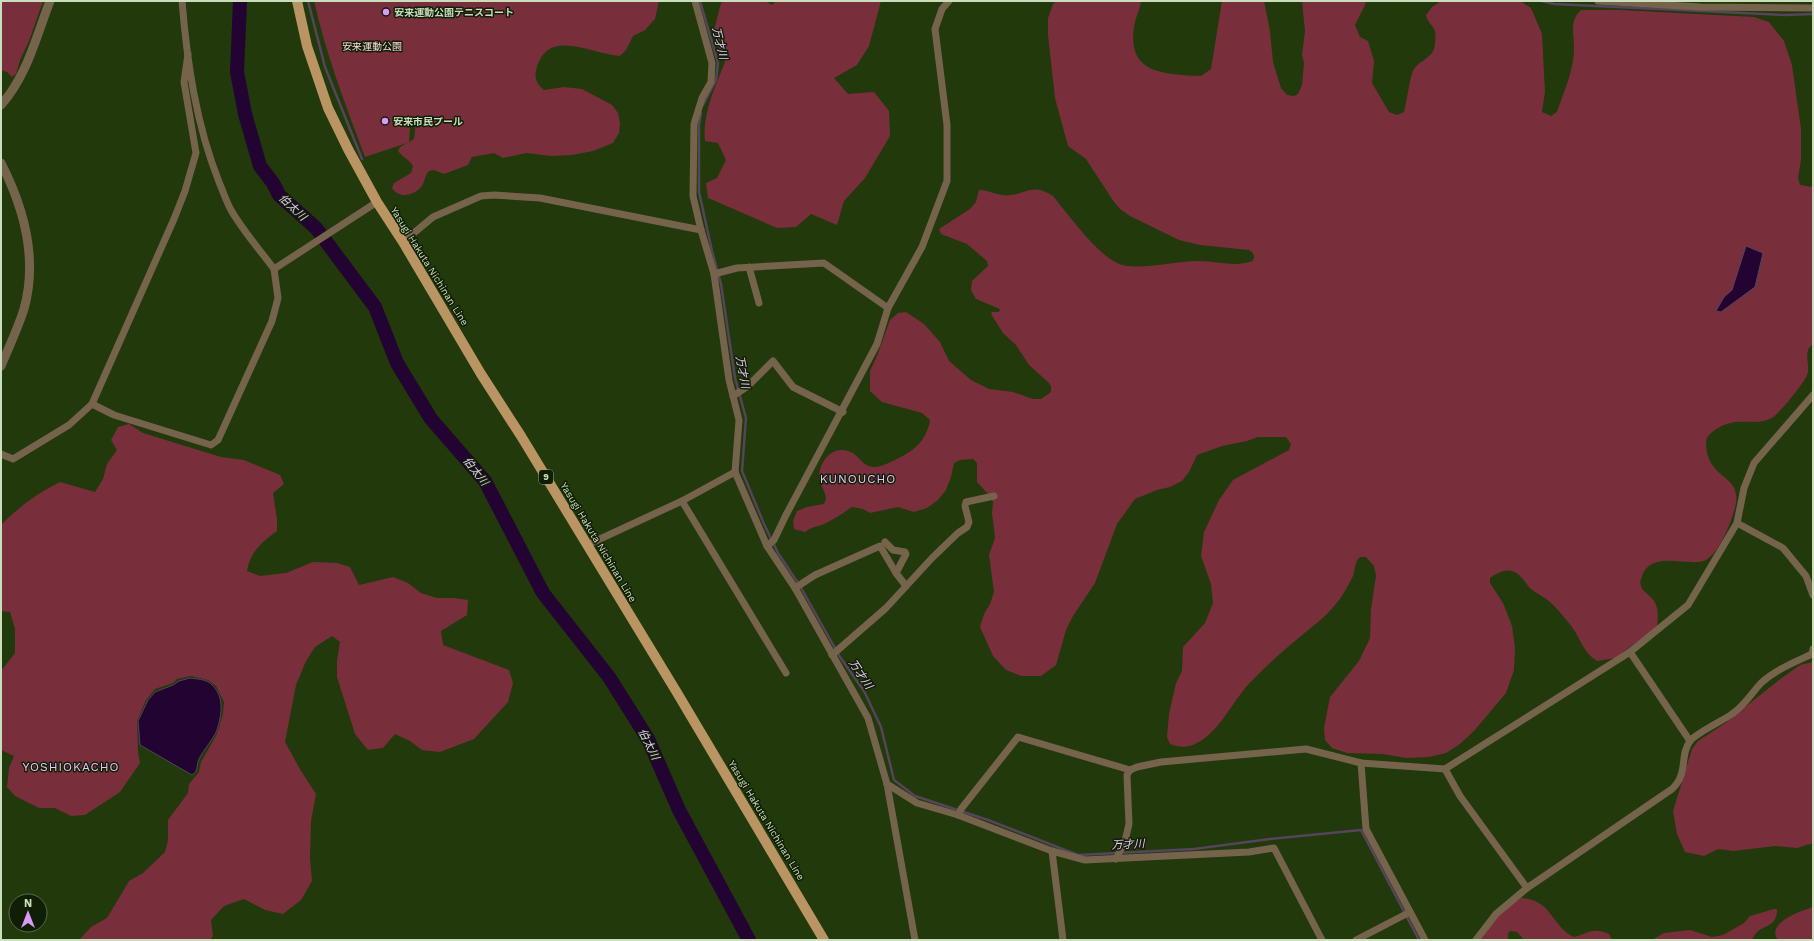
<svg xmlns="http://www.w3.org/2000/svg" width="1814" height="941" font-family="'Work Sans','Noto Sans JP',sans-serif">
  <rect width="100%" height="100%" fill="#21390b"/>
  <!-- green -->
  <g fill="#782f3b" fill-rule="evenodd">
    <polygon points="1,1 43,1 29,41 20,60 16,74 12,77 7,72 1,70"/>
    <path d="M 314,1 L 659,1 L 655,19 L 645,30 L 633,36 L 626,50 L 620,56 C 590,54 546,26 536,71 C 534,79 538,85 544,90 L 564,87 L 582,89 L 612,105 L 618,113 L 620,123 L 619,133 L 613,143 L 593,151 L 572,155 L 551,156 L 526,153 L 503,158 L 494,153 L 472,157 L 468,165 L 444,174 L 434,170 L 429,171 C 425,175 425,181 422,186 C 414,196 399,199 392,188 L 394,183 L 411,173 L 413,166 C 409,159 403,158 398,151 L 400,147 L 407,143 L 365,157 C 346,106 326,55 314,1 ZM 411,116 C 417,122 415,131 414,139 L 409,142 Z"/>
    <path d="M 725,1 L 765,1 L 772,5 L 776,1 L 881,1 L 869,46 L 857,65 L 834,78 L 848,94 L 874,92 L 889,111 L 890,136 L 865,178 L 844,201 L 837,225 L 811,214 L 796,227 L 777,228 L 708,198 L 706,183 L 717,178 L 726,160 L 718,143 L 705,141 C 702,114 715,87 725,62 L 713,34 L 721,3 Z"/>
    <path d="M 1056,1 L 1141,1 C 1140,9 1137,14 1135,22 C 1124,74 1163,74 1201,76 L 1211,69 L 1222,1 L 1264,1 L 1270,31 L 1273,62 L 1281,88 L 1287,95 L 1294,96 L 1298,94 L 1302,85 L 1304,63 L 1302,55 L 1305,31 L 1302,1 L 1366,1 L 1365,5 L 1355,25 L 1360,37 L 1368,41 L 1374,61 L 1372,83 L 1389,112 L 1397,115 L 1404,112 C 1407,102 1410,74 1414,69 C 1421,59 1434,58 1435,44 C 1435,40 1436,35 1435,31 C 1433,25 1427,22 1426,15 L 1432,7 L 1441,1 L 1520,1 L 1531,8 L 1542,34 L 1545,92 L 1542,112 L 1551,116 L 1557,112 C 1564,91 1574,70 1574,48 C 1574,34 1569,21 1581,10 L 1621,10 L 1754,17 L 1769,22 L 1784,41 L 1792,65 L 1801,129 L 1801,160 L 1798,178 L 1800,185 L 1813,187 L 1813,344 C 1802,351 1811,366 1807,375 C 1805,382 1779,414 1773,417 C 1757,428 1739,415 1718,428 C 1715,430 1709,434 1707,438 C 1705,442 1707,449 1707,453 C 1714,481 1743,476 1735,508 C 1731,522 1720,552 1706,560 C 1690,568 1652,549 1642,576 C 1636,590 1648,592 1654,601 C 1659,609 1658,618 1657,627 L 1615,658 L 1597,661 C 1583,652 1581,640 1572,627 C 1567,621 1562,614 1556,608 C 1548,598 1538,595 1530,588 C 1527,585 1525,581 1522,578 C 1512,566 1501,570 1490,578 L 1490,583 L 1503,603 L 1512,626 L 1515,648 L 1514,670 L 1506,693 L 1474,731 L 1460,744 L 1446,753 L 1429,757 L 1407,758 L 1382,754 L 1347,753 L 1332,748 L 1325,740 L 1324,728 L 1330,697 L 1359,661 L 1370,638 L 1371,609 L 1376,576 L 1374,566 L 1366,557 L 1360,557 C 1354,563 1356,568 1353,576 C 1349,584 1344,593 1339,600 C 1326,618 1311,627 1295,641 C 1278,655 1261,671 1246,687 C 1230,706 1218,734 1193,745 C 1184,748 1178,747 1170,744 L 1167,737 L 1169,714 L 1176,683 L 1182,671 L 1183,647 L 1205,623 L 1213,603 L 1211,584 L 1201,556 L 1204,532 L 1219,500 L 1233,480 L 1289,450 L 1291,444 L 1286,437 L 1258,437 L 1247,441 L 1222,446 L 1197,455 L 1189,472 L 1182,481 L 1170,487 L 1157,490 L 1135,499 L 1117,524 L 1095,583 L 1073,616 L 1066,630 L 1056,665 L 1041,676 L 1021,676 L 1006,670 L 993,656 L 980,627 L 984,614 L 990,604 L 994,592 L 989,555 L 995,538 L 992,513 L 993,502 L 989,495 L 977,482 L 977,463 L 973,459 L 960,460 L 954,463 L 951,477 L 946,490 L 938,500 L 927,508 L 914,512 L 898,507 L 870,513 L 863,509 L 852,507 C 843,513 835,519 826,523 C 819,527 812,526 805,532 L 794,529 L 793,521 L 797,511 L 807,507 L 824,504 L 826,498 C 825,491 820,484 819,478 C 819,459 835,443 853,453 C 860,458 863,466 873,467 C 883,468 910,453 917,446 C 924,439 929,429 930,420 L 922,413 L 882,402 L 870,391 L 870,371 L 877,356 L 890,320 L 898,313 L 906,312 L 924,324 L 940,342 L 949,361 L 971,380 L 989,389 L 1013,392 L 1033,399 L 1041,399 L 1051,392 L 1051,386 L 1048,382 L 1029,365 L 1016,345 L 1003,333 L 991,314 L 992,312 L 999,312 L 1000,309 L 976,299 L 971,290 L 972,281 L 988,266 L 987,261 L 967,244 L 941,234 L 939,229 L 970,209 L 976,202 L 979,190 C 988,190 996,195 1004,195 C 1025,197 1030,181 1053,196 C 1069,215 1103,264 1127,266 C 1150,268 1173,262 1195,261 C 1215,260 1234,268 1253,261 L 1254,257 L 1253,253 L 1249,250 L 1200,245 L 1179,240 L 1130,216 L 1120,209 L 1114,202 L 1086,159 L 1068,146 L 1055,98 L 1048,35 L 1048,18 L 1053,4 Z"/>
    <path d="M 129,424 L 143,433 L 221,457 L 244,460 L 280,475 L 284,484 L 273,493 L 277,519 L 277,531 C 262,542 250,552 247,571 L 260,576 L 286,573 L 313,562 L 337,563 L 350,567 L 359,585 L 393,577 L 408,583 L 421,593 L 437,598 L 454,598 L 468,600 L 467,615 L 441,631 L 443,645 L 509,670 L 513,683 L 508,702 L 474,739 L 440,752 L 422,750 L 410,741 L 395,734 L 383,748 L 368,750 L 355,734 L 337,677 L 337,661 L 340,642 L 332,636 L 315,647 L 306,661 L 296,685 L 285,742 L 301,771 L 316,794 L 311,821 L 310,858 L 312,881 L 301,900 L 283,914 L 265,910 L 244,899 L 224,906 L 211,920 L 213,936 L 210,940 L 79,940 L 91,927 L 107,918 L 129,881 L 143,873 L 165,852 L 168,840 L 168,820 L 188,793 L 189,784 L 199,772 L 201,762 L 216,736 L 219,728 L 223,713 L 224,702 L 216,686 L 208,680 L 191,676 L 177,679 L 173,683 L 155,689 L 146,700 L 137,721 L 138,753 L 140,763 L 120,792 L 85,815 L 71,816 L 55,808 L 39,808 L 15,796 L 7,787 L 9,768 L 14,756 L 1,750 L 1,671 L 15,653 L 15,629 L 10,612 L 1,611 L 1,525 C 20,506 36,494 60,482 L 95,492 L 103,479 L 107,464 L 117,450 L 111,440 L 118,427 Z"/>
    <polygon points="1813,662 1813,843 1797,848 1775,846 1733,851 1718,849 1704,856 1685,852 1677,834 1673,811 1692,749 1698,741 1724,724 1779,680 1800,665"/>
    <path d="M 1521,898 C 1552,899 1551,926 1574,937 C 1590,933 1592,927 1609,934 L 1612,940 L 1524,940 L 1517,932 L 1511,931 L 1508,933 L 1508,940 L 1480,940 C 1490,923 1504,907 1521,898 Z"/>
    <path d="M 1813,907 L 1813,940 L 1778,940 C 1765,923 1801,911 1813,907 Z"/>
    <path d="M 1774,909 L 1777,909 C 1777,926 1767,924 1757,932 C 1755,934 1753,937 1752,940 L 1652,940 L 1664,933 L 1690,930 L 1712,937 L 1723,935 L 1744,923 L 1750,916 Z"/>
  </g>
  <!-- water -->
  <g fill="#230332" stroke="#55445c">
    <polygon points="1746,246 1763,253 1755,287 1721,312 1716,311 1724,297 1732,290"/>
    <path d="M 190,678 C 196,679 205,679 210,683 C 225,695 222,714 217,730 C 213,740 204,749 199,759 C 196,765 199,771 192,775 L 140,745 L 138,721 L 148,700 L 155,692 L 173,685 L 179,681 Z"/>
  </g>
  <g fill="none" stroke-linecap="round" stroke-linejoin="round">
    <!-- stream -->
    <g stroke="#55445c" stroke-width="2.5">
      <polyline points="308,1 325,67 362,159"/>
      <polyline points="700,1 718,63 716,80 703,105"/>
      <polyline points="1542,1 1554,4 1785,15 1813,14"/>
      <polyline points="701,113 699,125 699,192 712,251 721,284 735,378 746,418 742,471 764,524 778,553 800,586 840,657 864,691 881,727 894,780 915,796 988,820 1078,855 1194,849 1270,839 1361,830 1419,940"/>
    </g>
    <!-- river -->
    <polyline stroke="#230332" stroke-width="14" points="240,1 237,72 245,114 260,166 273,183 279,195 316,228 375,307 397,363 431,419 485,481 543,593 609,677 648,739 679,810 749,940"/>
    <!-- minor -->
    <g stroke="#76634c" stroke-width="7">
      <path d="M 182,1 C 187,62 196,124 219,182 C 223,191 226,201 231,210 C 243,231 260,250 274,269"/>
      <polyline points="695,1 712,63 711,82 702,98 694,124 693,196 701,230 714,274 729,380 739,420 735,472 767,546 795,588 868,718 887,784 915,940"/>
      <polyline points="1598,1 1700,7 1813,8"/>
      <polyline points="403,242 433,217 481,196 494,195 540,198 701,230"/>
      <polyline points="749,267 759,303"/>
      <polyline points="714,274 737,268 824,263 888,308"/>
      <polyline points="733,396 748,386 773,361 793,387 843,412"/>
      <polyline points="92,404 114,415 211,445 218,440 272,321 278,298 274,269 377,202"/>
      <polyline points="1,454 13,459 69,425 92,404 174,219 185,191 196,153 184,82 188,54"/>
      <polyline points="682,501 786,673"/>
      <polyline points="1737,523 1783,548 1806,576 1813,595"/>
      <polyline points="885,542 893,550 905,552 906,554 896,573 906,586"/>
      <polyline points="587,545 682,501 735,472"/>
      <polyline points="767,546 774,540 786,515 877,344 888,308 922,247 947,181 947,125 935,29 942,9 949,1"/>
      <polyline points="795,588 815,575 880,546 896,573"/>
      <polyline points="1630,652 1690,741"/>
      <polyline points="832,655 886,608 932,558 958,533 967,527 969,522 965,506 966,502 994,496"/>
      <polyline points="1361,763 1366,829 1425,940"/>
      <polyline points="1445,769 1460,796 1527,888"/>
      <polyline points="887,784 917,803 958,815 1052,851 1085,860 1249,852 1274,848 1322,940"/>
      <polyline points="958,815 961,809 1018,737 1130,770"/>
      <polyline points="1052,851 1063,940"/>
      <polyline points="1116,859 1125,841 1129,824 1127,775 1130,770 1137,767 1161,762 1306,749 1361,763 1445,769 1630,652 1688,605 1737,523 1744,488 1754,463 1813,395"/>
      <polyline points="1356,940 1410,912"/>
      <path d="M 1476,940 L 1496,914 L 1527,888 L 1672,789 C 1689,773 1679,756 1690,741 C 1696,733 1722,721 1732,714 C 1744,706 1751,694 1761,683 C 1775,670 1795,662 1812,654 L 1813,649"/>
    </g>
    <!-- tertiary -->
    <g stroke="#76634c" stroke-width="9">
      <path d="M 1,105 C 27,76 36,37 50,1"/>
      <path d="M 1,163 C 24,208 38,259 24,309 C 18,328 9,347 1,366"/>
    </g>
    <!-- primary -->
    <polyline stroke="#ba9462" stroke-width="10" points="297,1 307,46 328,108 348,149 377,202 403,242 481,374 521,436 676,691 824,940"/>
  </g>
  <!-- markers -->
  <g fill="#d79bf9" stroke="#101e05" stroke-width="1.5">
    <circle cx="386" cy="12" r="4"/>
    <circle cx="385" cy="121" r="4"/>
  </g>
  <g text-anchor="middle" stroke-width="3" stroke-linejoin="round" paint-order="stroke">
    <!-- shield labels -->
    <rect fill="#101e05" stroke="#92a486" stroke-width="1" x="539" y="470" width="14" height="14" rx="3"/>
    <g font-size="9" font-weight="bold" fill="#caddbd">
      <text x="546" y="480">9</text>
    </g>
    <!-- poi labels -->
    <g font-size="10" font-weight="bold" fill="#caddbd" stroke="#101e05" text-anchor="start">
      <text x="394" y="16">安来運動公園テニスコート</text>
      <text x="393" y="125">安来市民プール</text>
    </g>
    <!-- park labels -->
    <g font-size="10" fill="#fbdbde" stroke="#101e05">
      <text x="372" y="50">安来運動公園</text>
    </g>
    <!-- street labels -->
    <g font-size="10" fill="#caddbd" stroke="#101e05">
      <text transform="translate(430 266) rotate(58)" y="4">Yasugi Hakuta Nichinan Line</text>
      <text transform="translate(599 542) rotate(59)" y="4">Yasugi Hakuta Nichinan Line</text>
      <text transform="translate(767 820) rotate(59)" y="4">Yasugi Hakuta Nichinan Line</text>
    </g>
    <!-- water labels -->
    <g font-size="11" font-style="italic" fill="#e9cbfb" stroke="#101e05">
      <text transform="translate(720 43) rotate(76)" y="4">万才川</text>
      <text transform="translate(293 207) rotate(43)" y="4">伯太川</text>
      <text transform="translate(743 372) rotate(79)" y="4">万才川</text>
      <text transform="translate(476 471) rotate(52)" y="4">伯太川</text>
      <text transform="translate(861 674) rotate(56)" y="4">万才川</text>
      <text transform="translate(649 744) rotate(63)" y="4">伯太川</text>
      <text transform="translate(1128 844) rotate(-3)" y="4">万才川</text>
    </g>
    <!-- quarter labels -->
    <g font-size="12" letter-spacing="1" fill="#e8c7fc" stroke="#101e05">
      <text x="858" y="483">KUNOUCHO</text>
      <text x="71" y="771">YOSHIOKACHO</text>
    </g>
  </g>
  <!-- border -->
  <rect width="1814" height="941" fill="none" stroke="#caddbd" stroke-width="4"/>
  <!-- north arrow -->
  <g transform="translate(28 913)"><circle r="19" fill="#101e05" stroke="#5a6a4f"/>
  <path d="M0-3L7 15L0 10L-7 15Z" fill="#d79bf9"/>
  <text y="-6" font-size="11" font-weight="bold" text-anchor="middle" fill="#caddbd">N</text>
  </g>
</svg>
